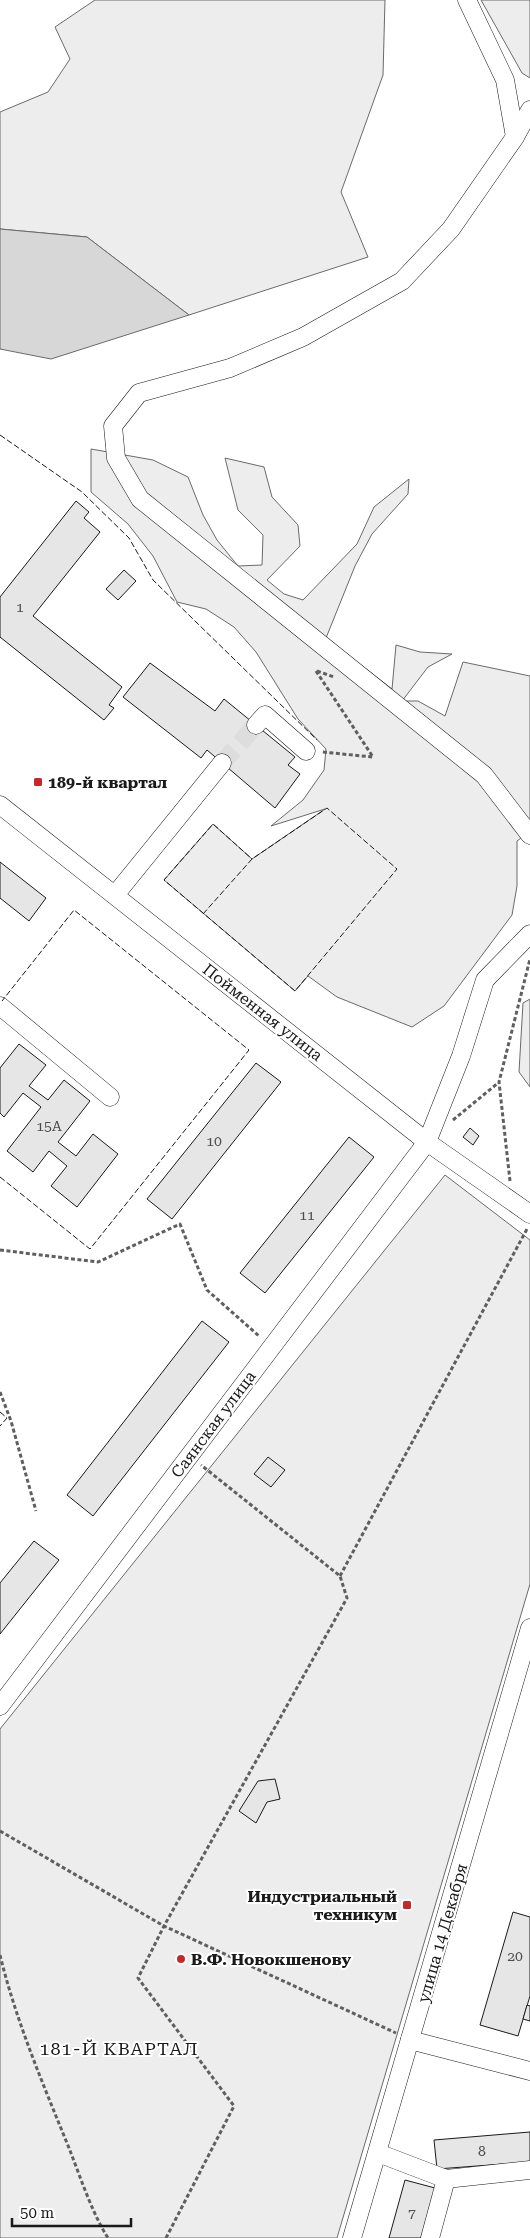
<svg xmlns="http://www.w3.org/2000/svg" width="530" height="2238" font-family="'Roboto Serif',serif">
  <rect width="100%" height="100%" fill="#fff"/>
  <!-- built -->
  <g fill="#ededed" stroke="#6a6a6a">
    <polygon points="95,0 385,0 383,75 341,192 368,257 189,315 87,237 0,229 0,112 48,92 70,59 55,27"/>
    <polygon points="481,0 530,0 530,78 522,73"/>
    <polygon points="91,449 153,460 188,477 203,515 217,540 238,566 262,565 263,535 238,510 225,458 264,467 272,497 298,525 300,546 267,580 284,594 303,600 357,544 374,507 409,479 408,494 372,534 355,566 326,638 392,689 396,645 420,652 452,654 428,667 402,701 418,701 445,716 463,662 530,676 530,831 517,841 517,886 512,915 444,1006 412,1027 337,997 308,976 295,991 164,880 213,824 252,859 325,809 271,826 303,800 324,770 326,749 298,719 256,652 234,627 206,609 177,602 153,556 128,524 91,492"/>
    <polygon points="530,999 530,1087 519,1072 523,1003"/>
    <polygon points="445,1175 530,1240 530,1584 337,2238 0,2238 0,1729"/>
  </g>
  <!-- water -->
  <polygon fill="#d7d7d7" stroke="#6a6a6a" points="0,229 87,237 189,315 51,359 0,349"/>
  <!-- building -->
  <g fill="#e6e6e6" stroke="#1a1a1a">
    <polygon points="76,501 89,512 84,518 100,532 33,616 122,687 109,705 114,708 104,720 0,637 0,597"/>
    <polygon points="124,570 136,581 118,600 106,589"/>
    <polygon points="150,663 215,711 224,699 295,757 288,765 300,774 275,808 207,750 201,758 123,697"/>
    <polygon points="0,862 46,898 29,921 0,898"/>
    <polygon points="19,1044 46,1065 29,1086 48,1100 64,1080 90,1101 58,1142 76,1156 93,1134 118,1154 77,1207 51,1186 67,1166 49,1151 33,1172 7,1151 41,1107 23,1093 4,1117 0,1113 0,1068"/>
    <polygon points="256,1063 281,1082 172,1219 147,1199"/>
    <polygon points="470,1128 479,1136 473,1145 463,1137"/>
    <polygon points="349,1137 374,1157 265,1293 240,1273"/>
    <polygon points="202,1321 229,1342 93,1516 67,1495"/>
    <polygon points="268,1457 285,1470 271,1487 254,1474"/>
    <polygon points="34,1541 59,1560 0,1634 0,1583"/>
    <polygon points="275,1779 280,1799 267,1802 256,1823 239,1811 258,1781"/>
    <polygon points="513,1912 530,1917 530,1996 518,2036 480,2025"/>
    <polygon points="527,2005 530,2006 530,2021 523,2019"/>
    <polygon points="530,2132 530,2162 437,2169 434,2140"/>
    <polygon points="405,2180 435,2188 421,2238 389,2238"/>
  </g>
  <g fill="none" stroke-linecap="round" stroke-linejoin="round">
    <!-- minor-tunnel -->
    <polyline stroke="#ddd" stroke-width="18" stroke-dasharray="18 9" stroke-linecap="butt" points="222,763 256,725"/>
    <defs>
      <g id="minor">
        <polyline points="467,0 505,80 515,137"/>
        <polyline points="530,110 515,137 451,229 402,281 303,337 230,368 139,393 113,426 116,458 140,499 484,775 530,835"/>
        <polyline points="256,725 265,715 306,751"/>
        <polyline points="0,805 427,1142 530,1214"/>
        <polyline points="115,895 222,763"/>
        <polyline points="0,1006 110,1097"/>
        <polyline points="0,1706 427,1142 461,1056 485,980 530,934"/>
        <polyline points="410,2040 530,2071"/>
        <polyline points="378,2153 446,2179 530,2170"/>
        <polyline points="352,2238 530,1628"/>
        <polyline points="430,2238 446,2179"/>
      </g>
    </defs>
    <!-- minor casing -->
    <use href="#minor" stroke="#1a1a1a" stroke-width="19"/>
    <!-- path -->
    <g stroke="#5f5f5f" stroke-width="3" stroke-dasharray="4 2.5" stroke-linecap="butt">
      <polyline points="316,671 373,757 322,752"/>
      <polyline points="317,671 334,677"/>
      <polyline points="453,1120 498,1083"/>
      <polyline points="510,1181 499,1082 530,959"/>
      <polyline points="0,1250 98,1262 180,1224 207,1290 259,1336"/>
      <polyline points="0,1392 11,1421 36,1511"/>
      <polyline points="340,1576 527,1229"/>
      <polyline points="0,1831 164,1926 396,2033"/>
      <path d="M 0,1955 C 16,2021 43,2084 69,2148 C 80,2176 92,2213 108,2238"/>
      <polyline points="166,2238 234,2106 138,1978 164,1926 347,1598 340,1576 201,1465"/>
    </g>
    <!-- minor -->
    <use href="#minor" stroke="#fff" stroke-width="18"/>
    <!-- fence -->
    <g stroke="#1a1a1a" stroke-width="1" stroke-dasharray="6 2.5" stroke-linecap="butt">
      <polyline points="0,435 82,492 129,538 153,580 317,740"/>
      <polyline points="203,914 252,859 327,808 397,869 295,991 164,880 213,824 252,859"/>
      <polyline points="0,1177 90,1249 249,1050 74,910 2,1001"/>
      <polyline points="0,1412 7,1418 0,1426"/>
    </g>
  </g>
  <!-- markers -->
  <g fill="#c62828" stroke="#fff" stroke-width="2">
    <rect x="33" y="777" width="10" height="10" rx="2.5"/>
    <rect x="402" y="1900" width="10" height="10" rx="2.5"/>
    <circle cx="181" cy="1959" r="5"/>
  </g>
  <g text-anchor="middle" stroke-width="4" stroke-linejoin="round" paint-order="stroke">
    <!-- number labels -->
    <g font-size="14" fill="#4d4d4d">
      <text x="20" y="612">1</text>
      <text x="49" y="1131">15А</text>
      <text x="214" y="1146">10</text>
      <text x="307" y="1220">11</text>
      <text x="515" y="1961">20</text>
      <text x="482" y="2156">8</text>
      <text x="412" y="2218">7</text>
    </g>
    <!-- poi labels -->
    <g font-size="16" font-weight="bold" fill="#1a1a1a" stroke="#fff" text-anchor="start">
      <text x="48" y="788">189-й квартал</text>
      <text x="397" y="1902" text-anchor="end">Индустриальный<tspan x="397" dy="18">техникум</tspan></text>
      <text x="191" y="1965">В.Ф. Новокшенову</text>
    </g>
    <!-- street labels -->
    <g font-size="16" fill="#1a1a1a" stroke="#fff">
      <text transform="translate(263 1012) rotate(38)" y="6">Пойменная улица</text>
      <text transform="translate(213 1424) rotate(-53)" y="6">Саянская улица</text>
      <text transform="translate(442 1933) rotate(-74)" y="6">улица 14 Декабря</text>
    </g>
    <!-- neighbourhood labels -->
    <g font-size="18" letter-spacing="1" fill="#1a1a1a" stroke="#fff">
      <text x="119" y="2055">181-Й КВАРТАЛ</text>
    </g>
  </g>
  <!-- scale -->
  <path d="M12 2218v8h119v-8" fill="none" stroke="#1a1a1a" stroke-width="2.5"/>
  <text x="20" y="2218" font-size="15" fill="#1a1a1a" stroke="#ffffff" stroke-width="4" paint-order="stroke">50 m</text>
</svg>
